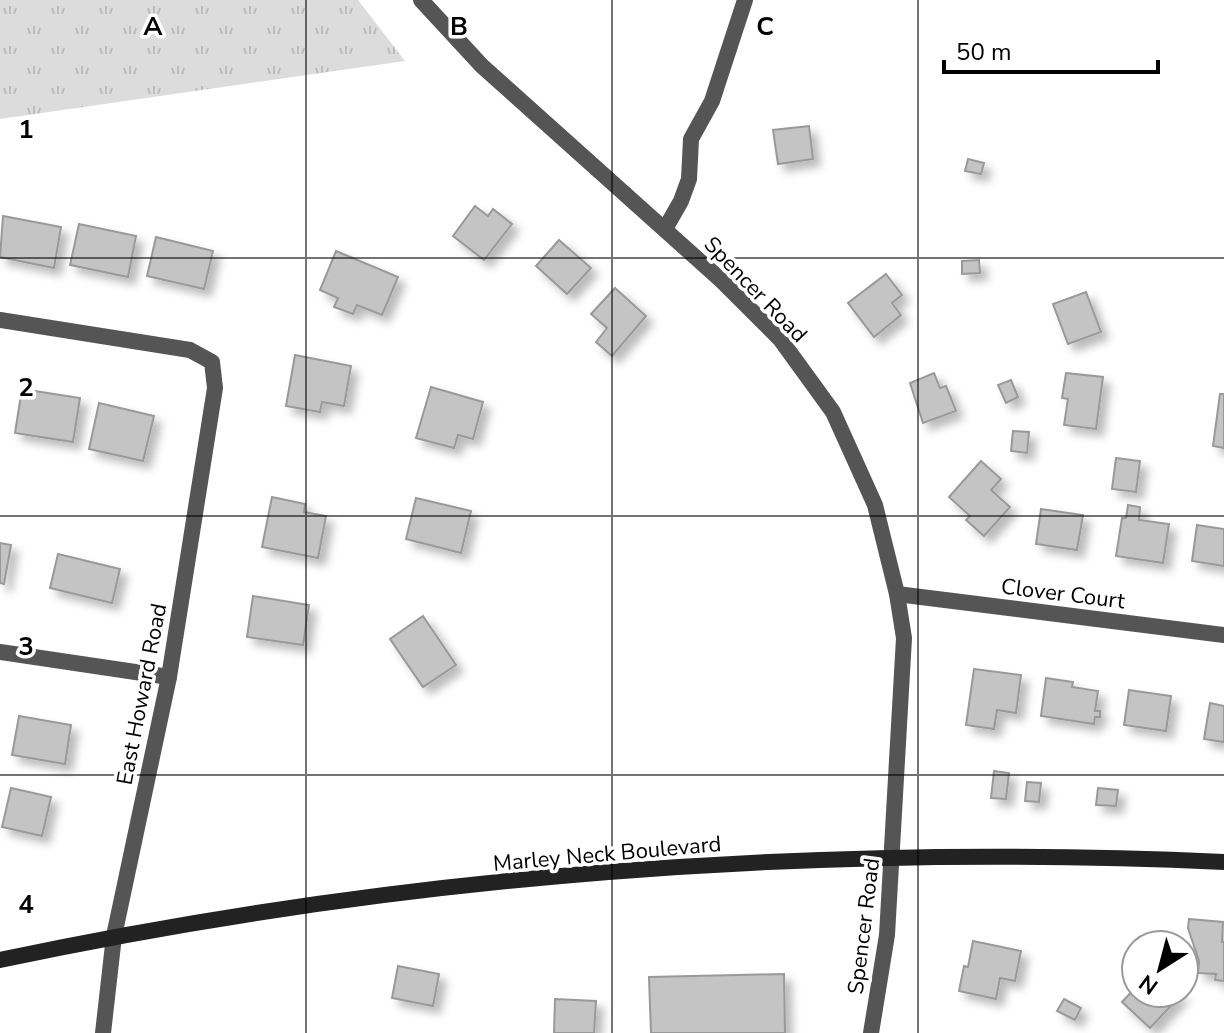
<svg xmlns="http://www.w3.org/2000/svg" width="1224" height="1033" font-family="'Nunito Sans',sans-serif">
  <defs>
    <pattern id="grass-tufts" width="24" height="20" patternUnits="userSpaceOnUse" patternTransform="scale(2)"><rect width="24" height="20" fill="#dcdcdc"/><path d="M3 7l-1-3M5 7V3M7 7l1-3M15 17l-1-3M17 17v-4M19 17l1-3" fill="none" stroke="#bbb"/></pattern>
    <filter id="shadow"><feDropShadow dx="7" dy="7" stdDeviation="4" flood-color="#0004"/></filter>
  </defs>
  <rect width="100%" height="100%" fill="#fff"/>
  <!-- grass -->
  <polygon fill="url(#grass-tufts)" points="0,0 358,0 405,61 0,119"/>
  <!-- building -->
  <g fill="#c4c4c4" stroke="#999" stroke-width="2" filter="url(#shadow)">
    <polygon points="809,126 813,159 778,164 773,130"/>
    <polygon points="968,159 984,163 981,174 965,171"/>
    <polygon points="475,206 488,216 493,209 512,224 484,260 453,236"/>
    <polygon points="3,216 61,227 54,268 0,257"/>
    <polygon points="79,224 136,236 128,277 70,265"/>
    <polygon points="156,237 213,251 204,289 147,276"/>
    <polygon points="559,240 591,268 567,294 536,266"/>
    <polygon points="336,251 398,277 382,315 357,305 353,314 334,307 338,298 320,290"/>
    <polygon points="979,260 980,273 962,274 962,261"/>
    <polygon points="886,274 902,295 892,303 901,315 874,337 848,303"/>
    <polygon points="615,288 646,316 612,356 596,342 607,328 591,314"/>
    <polygon points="1086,292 1101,332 1068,344 1053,304"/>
    <polygon points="295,355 351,366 344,406 322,402 320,412 286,406"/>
    <polygon points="934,373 940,388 946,386 956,411 923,423 910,383"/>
    <polygon points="1066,373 1103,377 1096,429 1064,425 1068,399 1062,398"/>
    <polygon points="1011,380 1018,397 1006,403 998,385"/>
    <polygon points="431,387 483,402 473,439 458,435 454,448 416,438"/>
    <polygon points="22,389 80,398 73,442 15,433"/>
    <polygon points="1220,394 1224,394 1224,448 1213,446"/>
    <polygon points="99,403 154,416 143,461 89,449"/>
    <polygon points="1013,431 1029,432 1027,453 1011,451"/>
    <polygon points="1116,458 1140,461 1136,492 1112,489"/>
    <polygon points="981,461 1001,479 991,490 1010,507 984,536 966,520 970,516 949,497"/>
    <polygon points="272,497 305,504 304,512 326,516 318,558 262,547"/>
    <polygon points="416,498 471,511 461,553 406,539"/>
    <polygon points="1128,505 1140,507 1139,520 1169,524 1163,563 1116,556 1122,518 1126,518"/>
    <polygon points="1041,509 1083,515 1077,550 1036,544"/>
    <polygon points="1197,525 1224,529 1224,566 1192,561"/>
    <polygon points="0,543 11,545 4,584 0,583"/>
    <polygon points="58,554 120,569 112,603 50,588"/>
    <polygon points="253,596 309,605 303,645 247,637"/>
    <polygon points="423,616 456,665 423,687 390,639"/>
    <polygon points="974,669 1021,675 1016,713 997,710 994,729 966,725"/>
    <polygon points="1046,678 1073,682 1072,687 1098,691 1095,711 1100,711 1100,717 1095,717 1094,724 1041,716"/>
    <polygon points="1129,690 1171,696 1166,731 1124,725"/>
    <polygon points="1210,703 1224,706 1224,742 1204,739"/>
    <polygon points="19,716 71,725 65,764 12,755"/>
    <polygon points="994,771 1009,773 1006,799 991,798"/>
    <polygon points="1027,782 1041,783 1039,802 1025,801"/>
    <polygon points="11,788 51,797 42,836 2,827"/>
    <polygon points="1098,788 1118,790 1116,806 1096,805"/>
    <polygon points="1189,919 1223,922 1222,942 1224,942 1224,981 1215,980 1216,974 1198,973 1199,961 1188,928"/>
    <polygon points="973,941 1021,951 1015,981 1000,978 996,999 959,991 964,966 968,967"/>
    <polygon points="398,966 439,974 433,1006 392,998"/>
    <polygon points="784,974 785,1033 651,1033 649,977"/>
    <polygon points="1136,987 1136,993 1182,994 1150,1028 1122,1002"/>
    <polygon points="555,999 596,1001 594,1033 554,1033"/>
    <polygon points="1064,999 1081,1008 1075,1020 1057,1011"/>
  </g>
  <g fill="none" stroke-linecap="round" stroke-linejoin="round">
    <!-- minor -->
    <g stroke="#555" stroke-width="16">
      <polyline points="421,0 482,66 722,281 780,339 833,412 875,505 897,594 904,638 887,935 871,1033"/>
      <polyline points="665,229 681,201 689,179 691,139 712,101 745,0"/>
      <polyline points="0,320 190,350 212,362 215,388 169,677 114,936 103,1033"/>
      <polyline points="897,594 1224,635"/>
      <polyline points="0,652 169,677"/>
    </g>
    <!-- secondary -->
    <path stroke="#222" stroke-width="16" d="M 0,960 C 400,875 815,843 1224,862"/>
  </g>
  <!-- grid -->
  <path fill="none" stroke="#000" stroke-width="2" stroke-opacity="0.55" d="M 306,0 L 306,1033M 612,0 L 612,1033M 918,0 L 918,1033M 0,258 L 1224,258M 0,516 L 1224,516M 0,775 L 1224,775"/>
  <g text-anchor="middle" stroke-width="7" stroke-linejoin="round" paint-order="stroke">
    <!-- street labels -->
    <g font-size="22" fill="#000" stroke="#fff">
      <text transform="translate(756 289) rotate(46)" y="8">Spencer Road</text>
      <text transform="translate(1063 593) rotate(7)" y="8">Clover Court</text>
      <text transform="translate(141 694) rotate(-79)" y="8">East Howard Road</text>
      <text transform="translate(607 853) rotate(-5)" y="8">Marley Neck Boulevard</text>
      <text transform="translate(863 926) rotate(-83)" y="8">Spencer Road</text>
    </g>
  </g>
  <g font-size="26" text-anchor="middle" font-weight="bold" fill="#000" stroke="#fff" stroke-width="7" stroke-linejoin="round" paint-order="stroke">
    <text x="153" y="35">A</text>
    <text x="459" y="35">B</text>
    <text x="765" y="35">C</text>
    <text x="26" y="138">1</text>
    <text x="26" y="396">2</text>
    <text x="26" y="655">3</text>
    <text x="26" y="913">4</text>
  </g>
  <!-- north arrow -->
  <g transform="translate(1160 969) rotate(216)"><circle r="38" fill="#ffffff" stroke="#999999" stroke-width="2"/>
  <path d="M0-6L14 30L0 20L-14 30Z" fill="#000000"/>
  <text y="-12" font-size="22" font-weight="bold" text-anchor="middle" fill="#000000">N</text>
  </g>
  <!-- scale -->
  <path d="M944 60v12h214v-12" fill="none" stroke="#000000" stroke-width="4"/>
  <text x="956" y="60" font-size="24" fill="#000000" stroke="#ffffff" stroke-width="6" paint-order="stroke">50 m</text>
</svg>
